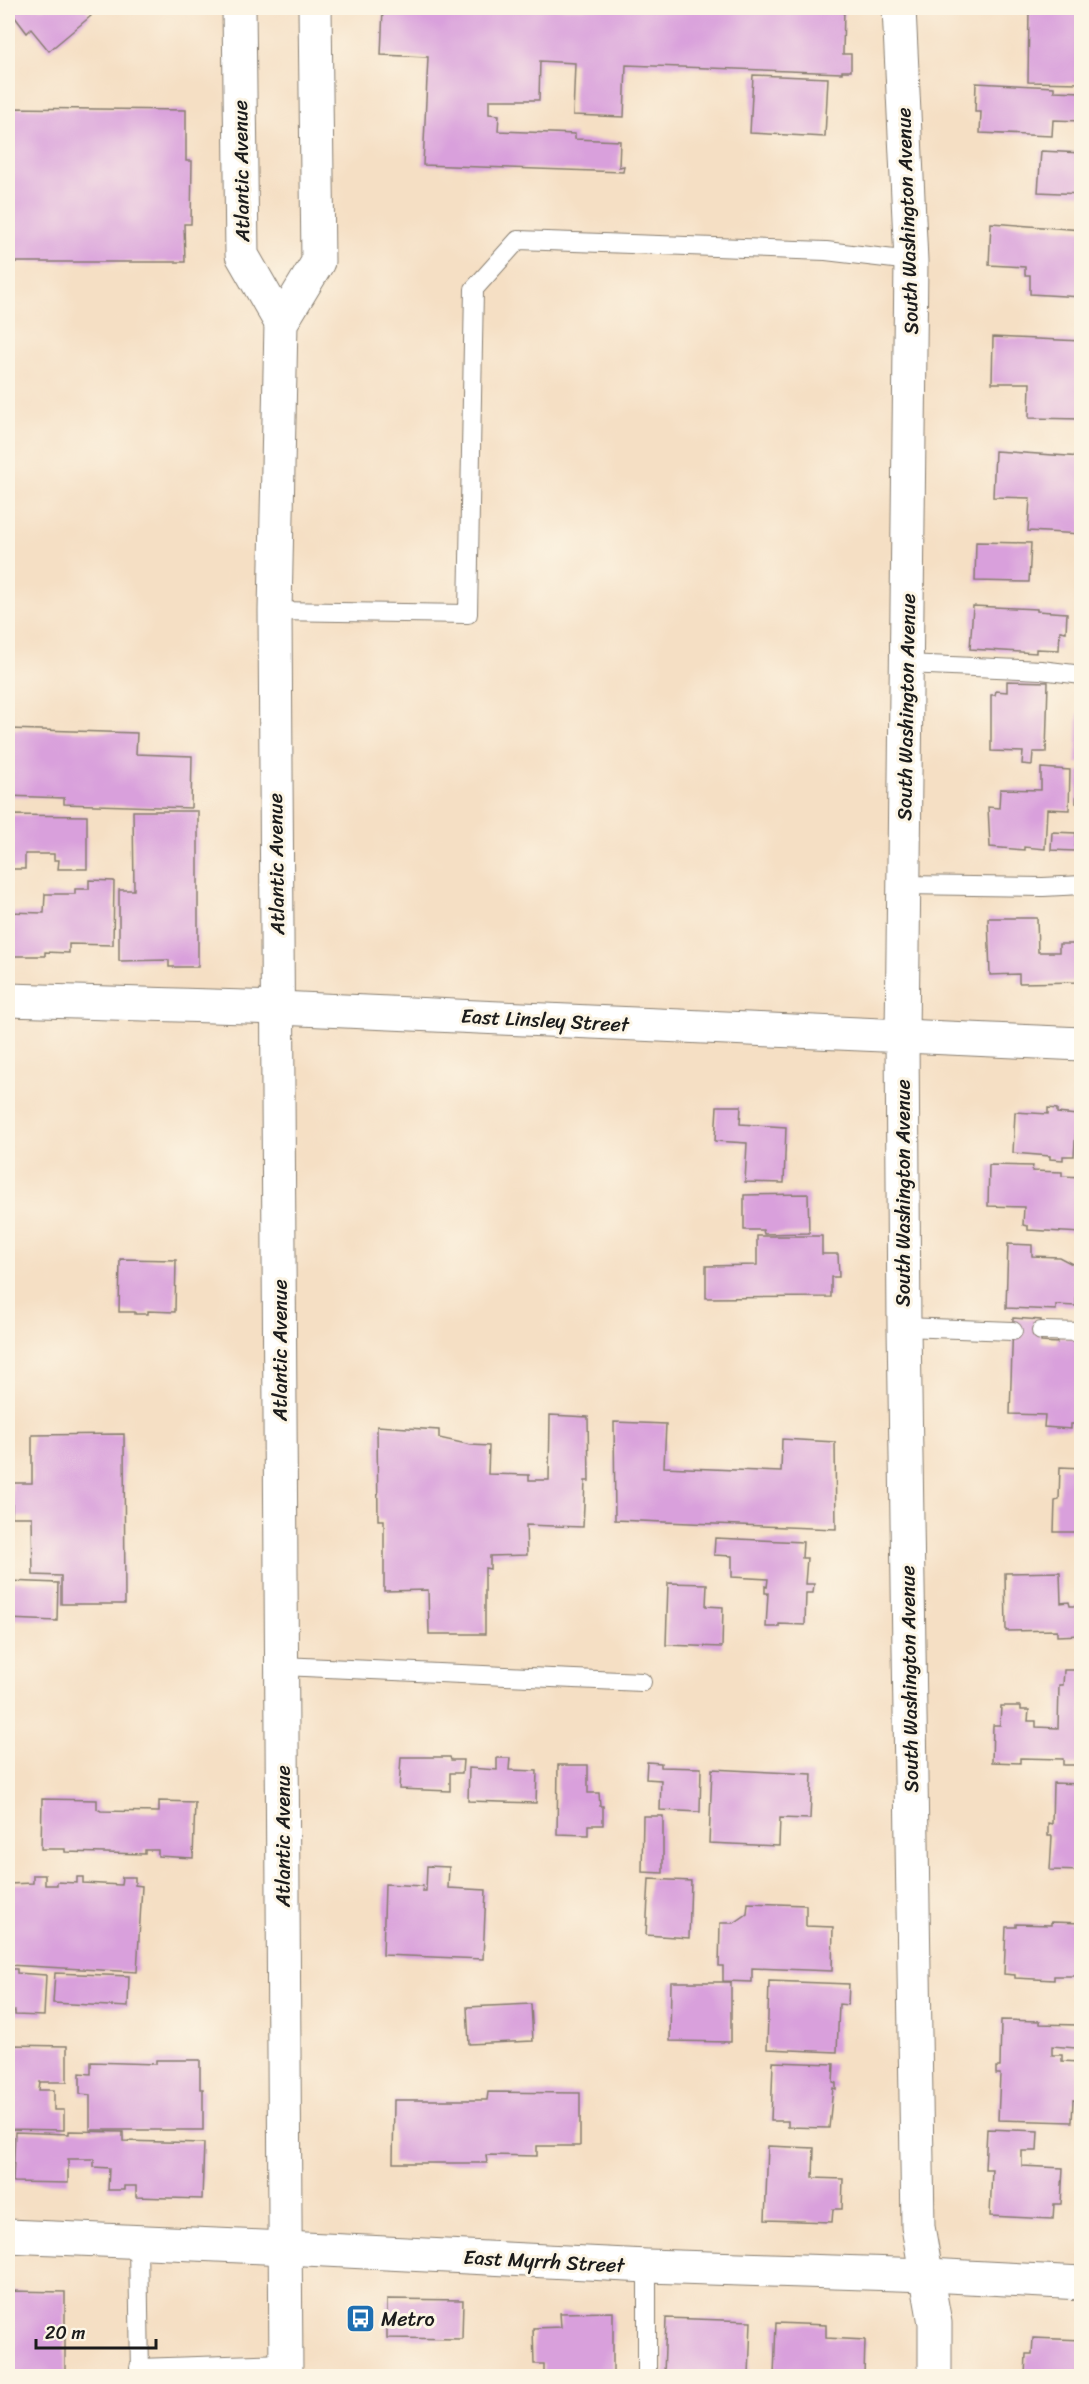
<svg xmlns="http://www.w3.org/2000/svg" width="1089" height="2384" font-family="Sriracha,sans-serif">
  <rect width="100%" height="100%" fill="#fcf5e5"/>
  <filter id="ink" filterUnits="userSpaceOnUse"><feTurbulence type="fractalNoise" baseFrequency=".0167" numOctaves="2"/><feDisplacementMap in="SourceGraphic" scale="12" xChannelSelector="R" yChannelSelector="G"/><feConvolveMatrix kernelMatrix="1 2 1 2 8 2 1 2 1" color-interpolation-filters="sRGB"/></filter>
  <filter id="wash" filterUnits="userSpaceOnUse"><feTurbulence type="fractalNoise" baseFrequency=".008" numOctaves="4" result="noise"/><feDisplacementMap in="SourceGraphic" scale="24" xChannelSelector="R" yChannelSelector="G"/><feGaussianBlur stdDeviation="1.35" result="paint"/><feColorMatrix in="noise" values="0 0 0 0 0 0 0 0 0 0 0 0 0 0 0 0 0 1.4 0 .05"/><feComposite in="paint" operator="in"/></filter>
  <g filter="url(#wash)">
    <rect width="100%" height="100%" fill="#f5dfc4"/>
    <g id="blocks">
      <!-- building -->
      <g fill="#d9a0dc">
        <polygon points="8,8 85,8 91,16 49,51 31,29 27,33"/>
        <polygon points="383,8 844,8 843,54 851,54 851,71 842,71 842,73 626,65 624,117 573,115 575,63 540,61 539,100 489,100 489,114 499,115 498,131 575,134 575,139 620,141 619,167 624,166 623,172 423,165 428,57 381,55"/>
        <polygon points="1029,8 1082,8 1081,83 1028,82"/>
        <polygon points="753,75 828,78 825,137 750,133"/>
        <polygon points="976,83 1054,87 1054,91 1082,92 1082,121 1053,120 1052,136 980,133 981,112 975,112"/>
        <polygon points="8,108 186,110 186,161 192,161 191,224 184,224 185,262 8,262"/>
        <polygon points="1041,151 1082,153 1082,194 1038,192"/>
        <polygon points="991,223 1082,230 1082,297 1030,294 1030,275 1025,275 1025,267 989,265"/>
        <polygon points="993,337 1082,341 1082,419 1029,418 1030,383 992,383"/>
        <polygon points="995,451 1082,457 1082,534 1028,531 1030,498 993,497"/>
        <polygon points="976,542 1031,543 1029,582 975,581"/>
        <polygon points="973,606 1037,609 1037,611 1067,613 1066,632 1060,631 1059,650 1036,649 1036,653 970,649"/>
        <polygon points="1007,681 1048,682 1046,752 1033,752 1032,765 1022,764 1023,752 991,751 991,695 995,695 996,691 1007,692"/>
        <polygon points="1078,713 1082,713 1082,763 1076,763"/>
        <polygon points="8,729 137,733 136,754 192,756 191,808 64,804 64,798 8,796"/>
        <polygon points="1041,768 1070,770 1069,810 1047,809 1045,849 1024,847 1024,850 990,847 988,807 999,808 1000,789 1041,790"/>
        <polygon points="1078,771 1082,771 1082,804 1076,803"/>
        <polygon points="133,811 198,811 198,967 169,967 169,960 119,961 119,890 134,890"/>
        <polygon points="8,815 87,816 87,869 58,869 59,860 54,860 54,854 25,854 25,869 8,869"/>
        <polygon points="1052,832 1076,833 1075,851 1051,850"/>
        <polygon points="89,880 114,881 113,945 69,944 69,953 45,952 45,956 8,956 8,912 44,913 45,894 75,894 75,889 89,889"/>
        <polygon points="988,918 1037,918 1038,952 1059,952 1059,944 1082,944 1082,982 1019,983 1019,974 990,975"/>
        <polygon points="717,1106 741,1106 740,1124 786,1127 784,1183 745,1182 747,1143 715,1141"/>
        <polygon points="1048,1108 1057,1109 1057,1113 1077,1115 1074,1156 1063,1156 1063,1160 1050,1159 1050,1156 1013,1153 1015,1112 1048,1114"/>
        <polygon points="989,1165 1033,1166 1032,1171 1062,1172 1062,1176 1082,1177 1082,1233 1028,1230 1028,1226 1023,1225 1024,1207 988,1206"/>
        <polygon points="808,1194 809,1233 764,1234 763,1230 744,1230 744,1195"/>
        <polygon points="757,1236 822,1236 822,1254 838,1254 839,1277 831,1277 831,1297 706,1298 706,1266 757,1265"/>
        <polygon points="1008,1244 1032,1245 1032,1256 1059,1257 1078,1267 1076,1306 1056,1305 1056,1310 1006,1308"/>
        <polygon points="120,1259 176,1260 175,1312 148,1311 148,1314 135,1314 135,1312 119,1312"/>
        <polygon points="1013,1318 1041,1320 1041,1342 1057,1343 1057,1337 1082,1340 1082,1407 1078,1407 1078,1424 1071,1424 1071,1429 1044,1427 1045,1415 1010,1414"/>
        <polygon points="550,1415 588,1417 589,1481 585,1481 583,1527 526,1525 527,1555 490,1556 490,1569 485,1568 485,1634 429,1634 428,1590 384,1591 384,1520 378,1520 377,1426 439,1430 439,1438 471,1445 489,1446 488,1474 529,1475 529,1480 549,1480"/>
        <polygon points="614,1422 666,1424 664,1467 781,1472 782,1439 835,1442 836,1529 615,1520"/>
        <polygon points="124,1434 125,1604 61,1604 61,1576 33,1575 32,1517 12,1517 12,1483 32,1483 32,1435"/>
        <polygon points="1060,1467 1082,1468 1082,1532 1054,1532 1055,1501 1059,1500"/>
        <polygon points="715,1538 803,1542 802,1558 807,1558 805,1584 814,1584 813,1593 806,1593 805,1625 779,1624 779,1627 766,1627 768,1593 765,1593 765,1586 767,1587 768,1579 732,1577 732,1556 714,1555"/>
        <polygon points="1060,1572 1061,1603 1069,1602 1070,1606 1082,1606 1082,1635 1057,1636 1057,1630 1006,1631 1005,1573"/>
        <polygon points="8,1581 58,1583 57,1621 8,1619"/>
        <polygon points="668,1583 707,1584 706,1606 723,1607 722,1647 666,1645"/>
        <polygon points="1064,1670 1082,1670 1082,1765 1063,1765 1063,1759 1020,1758 1020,1763 992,1762 993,1725 1000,1725 1001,1706 1021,1706 1021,1710 1029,1710 1028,1721 1036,1721 1036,1727 1058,1728 1059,1685 1063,1685"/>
        <polygon points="401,1757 450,1757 451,1760 463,1760 462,1773 450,1773 450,1791 399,1789"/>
        <polygon points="497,1758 510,1758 509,1770 537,1771 536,1803 468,1801 469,1768 497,1770"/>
        <polygon points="647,1762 661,1763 661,1767 701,1768 700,1812 660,1810 661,1780 646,1779"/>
        <polygon points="558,1765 588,1765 588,1793 599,1793 600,1806 603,1806 603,1825 588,1825 588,1835 557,1834"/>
        <polygon points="712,1769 812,1774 810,1819 780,1818 779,1846 709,1843"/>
        <polygon points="1053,1783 1082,1784 1082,1871 1050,1870 1052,1836 1048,1836 1048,1823 1052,1824"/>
        <polygon points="42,1799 97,1800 97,1809 101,1811 159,1812 159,1801 195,1802 193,1858 158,1856 158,1850 145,1850 145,1854 65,1852 65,1849 41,1849"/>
        <polygon points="643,1816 663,1816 663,1873 642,1872"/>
        <polygon points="427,1866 449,1867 448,1888 486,1890 483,1959 383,1955 385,1884 423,1886 422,1891 426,1891"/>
        <polygon points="33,1875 45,1875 45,1885 57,1885 57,1882 77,1883 77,1877 83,1877 83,1883 121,1885 122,1877 135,1877 135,1885 142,1886 137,1972 8,1965 8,1884 33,1883"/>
        <polygon points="649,1879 691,1881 689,1938 646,1935"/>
        <polygon points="748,1903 806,1905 806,1926 833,1927 832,1971 752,1968 752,1982 723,1981 723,1966 719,1966 720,1923 734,1923 747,1914"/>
        <polygon points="1051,1922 1082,1923 1082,1976 1054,1976 1054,1980 1015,1978 1015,1975 1004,1974 1006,1927 1016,1927 1016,1924 1051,1925"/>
        <polygon points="8,1969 17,1969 17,1973 46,1975 44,2016 15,2015 15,2011 8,2011"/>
        <polygon points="55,1973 129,1976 128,2007 53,2003"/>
        <polygon points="769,1981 849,1984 848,2005 839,2004 837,2052 767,2049"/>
        <polygon points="671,1982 731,1982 731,2042 670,2041"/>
        <polygon points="531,2004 533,2041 469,2044 467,2007"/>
        <polygon points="1001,2020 1040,2021 1040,2024 1077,2025 1076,2048 1052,2046 1052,2055 1062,2055 1062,2061 1079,2062 1078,2101 1073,2100 1072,2122 998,2120 1000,2074 996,2074 996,2067 1000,2067"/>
        <polygon points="8,2045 67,2046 67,2082 40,2082 39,2090 54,2090 54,2110 64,2110 64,2130 8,2129"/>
        <polygon points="156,2060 200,2060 200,2089 203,2089 203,2130 90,2130 90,2095 80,2094 80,2073 91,2074 91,2062 156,2064"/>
        <polygon points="773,2062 834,2064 833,2082 836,2083 836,2089 833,2088 829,2128 788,2127 788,2121 771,2121"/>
        <polygon points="488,2092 580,2093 580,2146 537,2146 537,2156 486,2155 487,2163 393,2163 394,2100 487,2100"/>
        <polygon points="987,2129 1038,2131 1037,2151 1022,2151 1022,2166 1063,2168 1061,2204 1054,2204 1053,2219 990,2216 992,2169 985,2169"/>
        <polygon points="69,2131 123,2132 123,2141 204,2143 202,2199 136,2197 136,2186 124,2186 124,2190 108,2190 109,2168 94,2167 94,2159 68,2159 68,2183 13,2182 15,2132 69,2134"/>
        <polygon points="768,2146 814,2148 813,2178 843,2179 842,2209 833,2209 832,2222 765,2220"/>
        <polygon points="8,2291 65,2292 65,2376 8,2376"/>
        <polygon points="387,2299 463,2300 462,2339 387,2338"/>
        <polygon points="613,2312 613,2374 621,2374 621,2376 544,2376 544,2364 534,2364 533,2328 561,2327 560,2313"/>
        <polygon points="666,2318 751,2321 749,2376 664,2376"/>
        <polygon points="776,2323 826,2325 826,2338 865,2340 864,2376 774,2376"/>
        <polygon points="1033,2338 1082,2340 1082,2376 1025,2376 1026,2354 1032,2354"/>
      </g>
    </g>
  </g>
  <g filter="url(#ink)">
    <use href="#blocks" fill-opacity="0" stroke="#887e70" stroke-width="1.5"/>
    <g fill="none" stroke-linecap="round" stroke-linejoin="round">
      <defs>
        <g id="lane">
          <polyline points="275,611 468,614 474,289 518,240 826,251 911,261"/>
          <polyline points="906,664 1041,670 1082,675"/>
          <polyline points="903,885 1043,887 1082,885"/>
          <polyline points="904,1327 1013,1331"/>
          <polyline points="1041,1331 1082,1332"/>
          <polyline points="282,1666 642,1682"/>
          <polyline points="138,2241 140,2376"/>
          <polyline points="139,2368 286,2363"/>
          <polyline points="647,2376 647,2266"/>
        </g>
        <g id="street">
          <polyline points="899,8 911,261 902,1036 904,1327 918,2227 935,2323 935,2376"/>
          <polyline points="8,1000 278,1008 1082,1044"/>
          <polyline points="8,2236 285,2248"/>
        </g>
        <polyline id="secondary" points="285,2248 647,2266 928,2275 1082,2283"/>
        <g id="primary">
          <polyline points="239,8 242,255 281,323"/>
          <polyline points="286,2376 275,611 281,323 318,262 315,8"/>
        </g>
      </defs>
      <!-- lane casing -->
      <use href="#lane" stroke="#887e70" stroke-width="20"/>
      <!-- street casing -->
      <use href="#street" stroke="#887e70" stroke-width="35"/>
      <!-- secondary casing -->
      <use href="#secondary" stroke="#887e70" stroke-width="35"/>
      <!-- primary casing -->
      <use href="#primary" stroke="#887e70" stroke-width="35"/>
      <!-- lane -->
      <use href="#lane" stroke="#fff" stroke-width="18"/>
      <!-- street -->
      <use href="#street" stroke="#fff" stroke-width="33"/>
      <!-- secondary -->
      <use href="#secondary" stroke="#fff" stroke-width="33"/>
      <!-- primary -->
      <use href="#primary" stroke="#fff" stroke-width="33"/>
    </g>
  </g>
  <!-- icons -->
  <defs>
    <symbol id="bus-square" viewBox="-11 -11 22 22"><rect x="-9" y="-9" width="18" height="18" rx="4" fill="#1f6fb2" stroke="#fcf5e5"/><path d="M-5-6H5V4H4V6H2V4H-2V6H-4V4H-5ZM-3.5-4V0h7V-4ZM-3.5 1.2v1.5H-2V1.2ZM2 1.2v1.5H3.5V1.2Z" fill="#fff"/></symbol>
  </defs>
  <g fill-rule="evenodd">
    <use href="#bus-square" x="344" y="2302" width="33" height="33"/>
  </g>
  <g text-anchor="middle" stroke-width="6" stroke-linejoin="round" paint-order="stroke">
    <!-- street labels -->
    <g font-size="20" fill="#1c1c1c" stroke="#fcf5e5">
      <text transform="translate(241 171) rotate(-91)" y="7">Atlantic Avenue</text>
      <text transform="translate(907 221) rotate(-92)" y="7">South Washington Avenue</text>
      <text transform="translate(906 707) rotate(-89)" y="7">South Washington Avenue</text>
      <text transform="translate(276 864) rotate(-91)" y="7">Atlantic Avenue</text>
      <text transform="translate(545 1020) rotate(3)" y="7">East Linsley Street</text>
      <text transform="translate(903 1193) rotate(-90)" y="7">South Washington Avenue</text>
      <text transform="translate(280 1350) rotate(-90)" y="7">Atlantic Avenue</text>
      <text transform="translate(909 1679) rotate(-91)" y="7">South Washington Avenue</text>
      <text transform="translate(283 1836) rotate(-90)" y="7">Atlantic Avenue</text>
      <text transform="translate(544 2261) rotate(3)" y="7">East Myrrh Street</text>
    </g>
    <!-- poi labels -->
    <g font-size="20" fill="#1c1c1c" stroke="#fcf5e5" text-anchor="start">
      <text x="381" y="2326">Metro</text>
    </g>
  </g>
  <!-- margin -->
  <rect width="1089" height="2384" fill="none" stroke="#fcf5e5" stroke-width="30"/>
  <!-- scale -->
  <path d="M36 2339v9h120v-9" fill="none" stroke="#1c1c1c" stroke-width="3"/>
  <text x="45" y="2339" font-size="18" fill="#1c1c1c" stroke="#fcf5e5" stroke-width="4.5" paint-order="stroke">20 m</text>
</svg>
